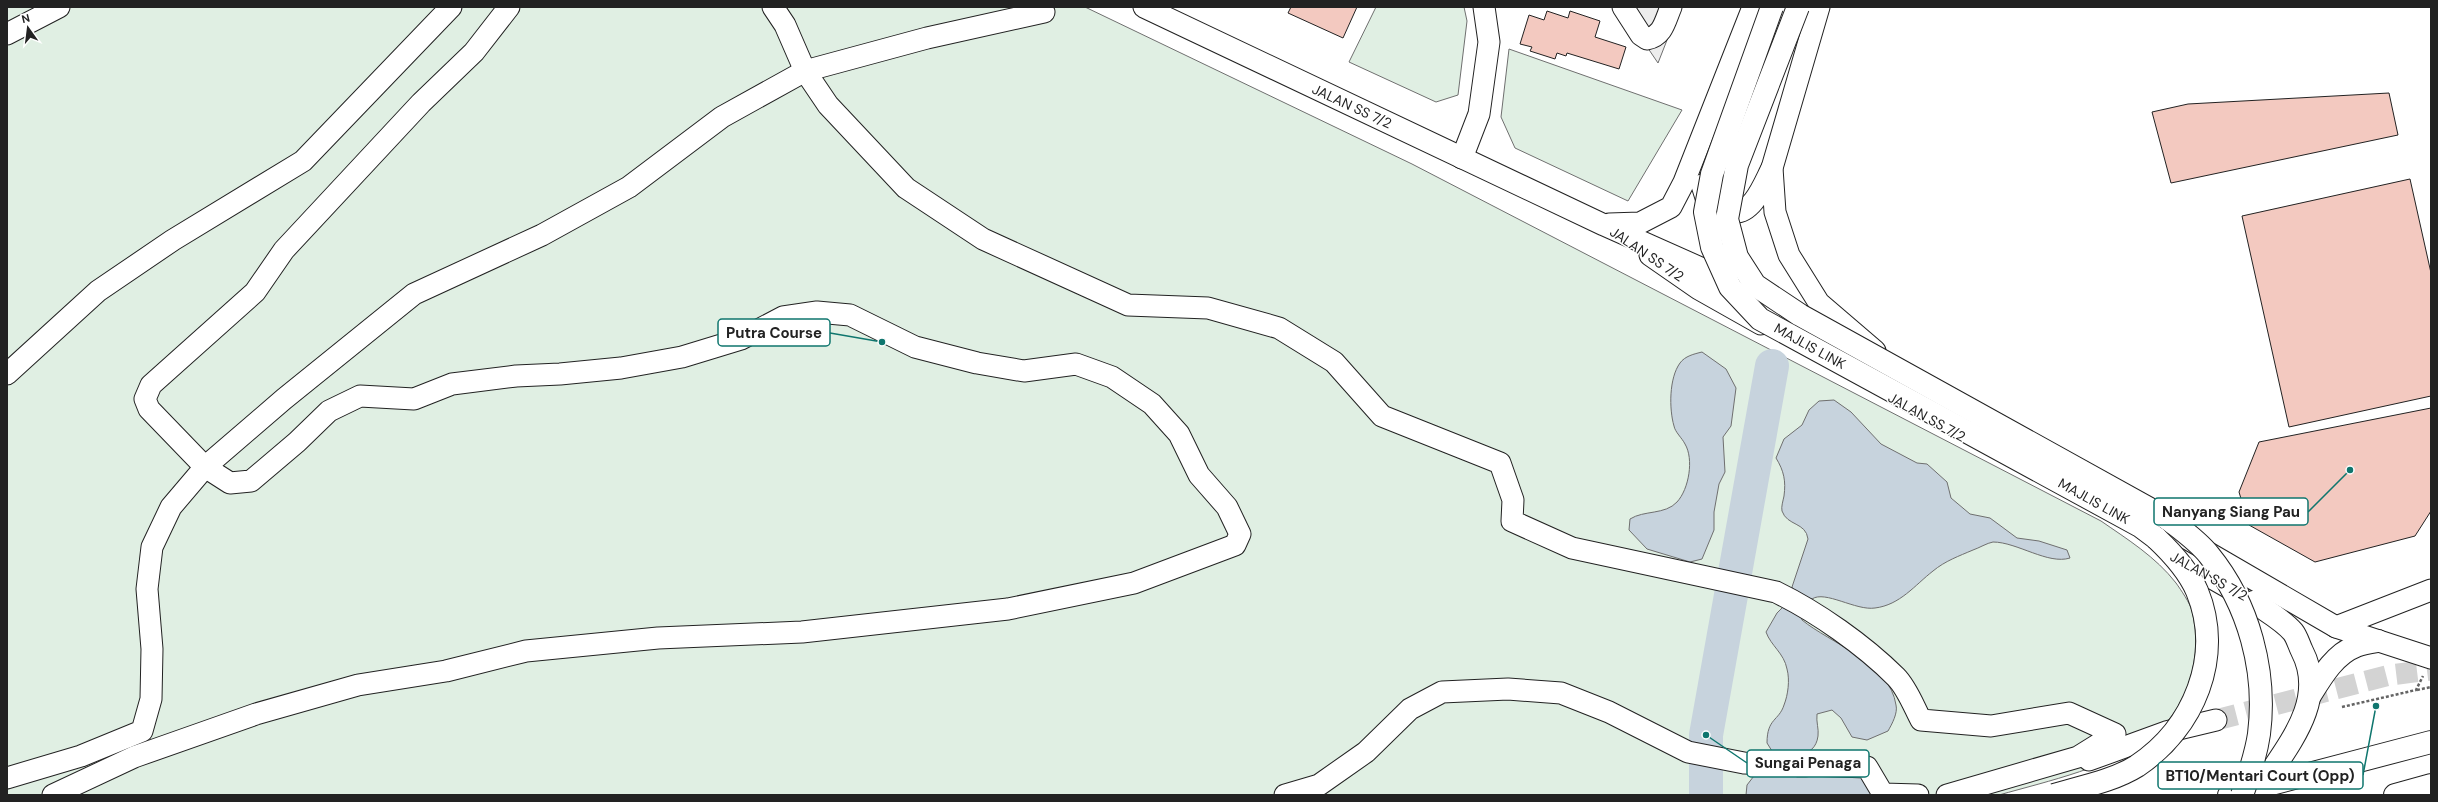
<svg xmlns="http://www.w3.org/2000/svg" width="2438" height="802" font-family="'DM Sans',sans-serif">
  <rect width="100%" height="100%" fill="#fff"/>
  <!-- green -->
  <g fill="#e0efe3" stroke="#6f6f6f">
    <path d="M 7,7 L 1085,7 L 1412,164 L 2101,521 C 2127,539 2156,557 2176,583 C 2181,590 2190,603 2192,611 C 2203,655 2189,707 2153,735 C 2113,767 2048,781 1999,795 L 7,795 Z"/>
    <polygon points="1376,7 1464,7 1467,21 1458,95 1436,102 1349,62"/>
    <polygon points="1509,49 1682,110 1628,201 1515,148 1501,117"/>
  </g>
  <!-- parking -->
  <polygon fill="#ededed" stroke="#6f6f6f" points="1620,7 1680,7 1658,63"/>
  <!-- water -->
  <g fill="#c7d3dd" stroke="#6f6f6f">
    <path d="M 1702,352 L 1726,369 L 1736,388 L 1731,426 L 1723,437 L 1725,472 L 1719,484 L 1714,512 L 1714,530 L 1702,559 L 1690,562 L 1647,549 L 1629,530 L 1630,519 C 1644,510 1665,515 1677,502 C 1689,489 1694,459 1685,444 C 1682,438 1675,432 1674,426 C 1669,409 1669,378 1680,363 C 1685,356 1694,354 1702,352 Z"/>
    <path d="M 1834,400 L 1851,412 L 1881,444 L 1917,463 L 1927,464 L 1947,482 L 1951,498 L 1970,514 L 1990,518 L 2017,538 L 2039,541 L 2067,550 L 2070,558 C 2048,565 2017,542 1993,542 C 1987,543 1979,548 1973,550 C 1959,556 1945,561 1933,571 C 1915,585 1900,605 1875,608 C 1856,611 1825,590 1812,599 L 1796,595 L 1792,587 L 1808,539 C 1806,522 1787,526 1782,511 C 1781,507 1783,501 1784,496 C 1786,481 1784,471 1776,458 L 1784,439 L 1802,425 L 1809,410 L 1819,401 Z"/>
    <path d="M 1786,604 L 1800,610 L 1802,620 C 1830,643 1890,663 1896,705 C 1898,713 1892,724 1888,731 L 1867,740 L 1852,737 L 1841,718 L 1832,710 L 1817,714 C 1816,722 1819,729 1818,736 C 1815,760 1788,756 1772,751 L 1767,743 C 1767,718 1779,721 1784,705 C 1788,695 1790,680 1787,669 C 1784,653 1771,646 1766,632 L 1777,613 Z"/>
    <polygon points="1782,770 1797,777 1806,777 1823,774 1863,775 1873,795 1746,795 1747,785 1757,772"/>
  </g>
  <g fill="none" stroke-linecap="round" stroke-linejoin="round">
    <!-- river -->
    <polyline stroke="#c7d3dd" stroke-width="34" points="1706,795 1706,735 1772,366"/>
  </g>
  <!-- building -->
  <g fill="#f3c9c0" stroke="#222">
    <polygon points="1291,7 1357,7 1343,38 1288,13"/>
    <polygon points="1547,11 1568,18 1570,11 1600,21 1595,37 1626,47 1619,69 1567,53 1566,56 1557,53 1555,59 1530,51 1532,47 1520,44 1529,15 1544,20"/>
    <polygon points="2389,93 2398,135 2171,183 2152,112 2188,104"/>
    <polygon points="2410,179 2431,273 2431,396 2289,427 2242,216"/>
    <polygon points="2431,408 2431,511 2415,536 2315,562 2249,525 2239,492 2259,442"/>
  </g>
  <g fill="none" stroke-linecap="round" stroke-linejoin="round">
    <!-- minor-tunnel -->
    <polyline stroke="#d3d3d3" stroke-width="21" stroke-dasharray="21 10" stroke-linecap="butt" points="2216,720 2390,675 2431,670"/>
    <defs>
      <g id="minor">
        <path d="M 773,7 L 785,25 L 805,71 L 828,105 L 906,188 L 983,239 L 1128,305 L 1208,308 L 1279,328 L 1334,362 L 1382,416 L 1500,463 L 1513,500 L 1512,521 L 1572,548 L 1776,592 C 1817,612 1864,645 1896,677 C 1907,688 1914,707 1921,720 L 1991,726 L 2069,713 L 2115,734 L 2078,757 L 1947,795"/>
        <polyline points="1144,7 1604,225 1705,270 1737,287"/>
        <path d="M 1623,7 L 1641,35 L 1647,39 C 1663,36 1665,21 1671,7"/>
        <polyline points="1819,7 1772,168 1775,212 1789,255 1819,303 1875,351"/>
        <polyline points="7,34 59,7"/>
        <polyline points="1462,158 1479,114 1489,42 1484,7"/>
        <path d="M 1702,185 L 1708,204 C 1715,207 1724,211 1732,212 C 1753,215 1764,183 1772,168"/>
        <polyline points="1609,224 1640,223 1671,207 1684,182 1753,7"/>
        <polyline points="1650,255 1699,289 1761,324"/>
        <polyline points="7,374 98,291 173,240 303,161 451,7"/>
        <polyline points="2207,552 2336,627 2431,658"/>
        <polyline points="2175,557 2238,593"/>
        <polyline points="2336,627 2431,590"/>
        <polyline points="2089,760 2166,732 2216,720"/>
        <polyline points="7,778 81,756 142,731 151,699 152,649 147,589 152,547 171,507 205,467 284,399 414,294 542,235 629,187 722,117 805,71 927,38 1044,12"/>
        <polyline points="53,795 134,757 256,714 358,685 446,671 526,651 658,638 802,632 1008,609 1134,583 1235,545 1240,534 1227,507 1199,475 1179,434 1152,404 1112,377 1076,364 1024,371 977,363 915,347 850,315 817,312 783,317 741,339 682,357 621,368 560,374 516,376 452,384 414,399 360,396 329,411 297,442 251,481 230,483 205,467 149,409 145,399 151,385 255,292 284,250 421,103 474,52 509,7"/>
        <polyline points="1285,795 1319,785 1366,752 1410,709 1442,692 1508,689 1561,693 1609,712 1688,752 1744,763 1867,767 1883,794 1918,795"/>
      </g>
      <g id="highway">
        <path d="M 2254,602 C 2266,611 2283,620 2293,632 C 2297,637 2299,645 2302,651 C 2328,701 2287,746 2261,787"/>
        <path d="M 2311,694 C 2322,676 2335,654 2356,646 C 2363,643 2371,642 2378,641"/>
        <polyline points="2229,795 2431,742"/>
        <polyline points="2395,795 2431,785"/>
      </g>
    </defs>
    <!-- minor casing -->
    <use href="#minor" stroke="#222" stroke-width="23"/>
    <!-- highway casing -->
    <use href="#highway" stroke="#222" stroke-width="24"/>
    <!-- path -->
    <g stroke="#646464" stroke-width="2.5" stroke-dasharray="3 2" stroke-linecap="butt">
      <polyline points="2417,690 2431,687"/>
      <polyline points="2342,707 2416,690 2423,676"/>
    </g>
    <!-- minor -->
    <use href="#minor" stroke="#fff" stroke-width="21"/>
    <!-- highway -->
    <use href="#highway" stroke="#fff" stroke-width="22"/>
    <defs>
      <g id="major-bridge">
        <polyline points="1772,7 1712,174 1705,212 1712,247 1730,287 1760,319 2140,526 2156,538"/>
        <polyline points="1798,7 1737,165 1727,219 1737,257 1755,285 1800,315 2168,519"/>
      </g>
      <g id="highway-bridge">
        <path d="M 2168,519 C 2182,530 2198,541 2209,555 C 2249,604 2267,672 2259,734 C 2256,755 2249,775 2242,795"/>
        <path d="M 2054,795 C 2081,787 2113,781 2137,766 C 2194,728 2224,656 2197,591 C 2188,570 2172,553 2156,538"/>
      </g>
    </defs>
    <!-- major-bridge casing -->
    <use href="#major-bridge" stroke="#222" stroke-width="24" stroke-linecap="butt"/>
    <!-- highway-bridge casing -->
    <use href="#highway-bridge" stroke="#222" stroke-width="24" stroke-linecap="butt"/>
    <!-- major-bridge -->
    <use href="#major-bridge" stroke="#fff" stroke-width="22"/>
    <!-- highway-bridge -->
    <use href="#highway-bridge" stroke="#fff" stroke-width="22"/>
  </g>
  <g text-anchor="middle" stroke-width="3" stroke-linejoin="round" paint-order="stroke">
    <!-- street labels -->
    <g font-size="14" fill="#222" stroke="#fff">
      <text transform="translate(1352 106) rotate(25)" y="5">JALAN SS 7/2</text>
      <text transform="translate(1647 254) rotate(34)" y="5">JALAN SS 7/2</text>
      <text transform="translate(1810 346) rotate(29)" y="5">MAJLIS LINK</text>
      <text transform="translate(1927 417) rotate(29)" y="5">JALAN SS 7/2</text>
      <text transform="translate(2094 501) rotate(29)" y="5">MAJLIS LINK</text>
      <text transform="translate(2209 576) rotate(29)" y="5">JALAN SS 7/2</text>
    </g>
  </g>
  <!-- callouts -->
  <path fill="none" stroke="#0f766e" stroke-width="1.5" d="M882 342L830 333M2350 470L2308 512M1706 735L1747 763M2376 706L2363 775"/>
  <g fill="#0f766e" stroke="#fff" stroke-width="1.5">
    <circle cx="882" cy="342" r="4"/>
    <circle cx="2350" cy="470" r="4"/>
    <circle cx="1706" cy="735" r="4"/>
    <circle cx="2376" cy="706" r="4"/>
  </g>
  <g fill="#fff" stroke="#0f766e" stroke-width="1.5">
    <rect x="718" y="319" width="112" height="27" rx="4"/>
    <rect x="2154" y="498" width="154" height="27" rx="4"/>
    <rect x="1747" y="750" width="122" height="27" rx="4"/>
    <rect x="2158" y="762" width="205" height="27" rx="4"/>
  </g>
  <g font-size="15" text-anchor="middle" font-weight="bold" fill="#222">
    <text x="774" y="338">Putra Course</text>
    <text x="2231" y="517">Nanyang Siang Pau</text>
    <text x="1808" y="768">Sungai Penaga</text>
    <text x="2260" y="781">BT10/Mentari Court (Opp)</text>
  </g>
  <!-- border -->
  <rect width="2438" height="802" fill="none" stroke="#222222" stroke-width="16"/>
  <!-- north arrow -->
  <g transform="translate(28 28) rotate(346)" stroke="#ffffff" stroke-width="3" paint-order="stroke">
  <path d="M0-3L7 15L0 10L-7 15Z" fill="#222222"/>
  <text y="-6" font-size="11" font-weight="bold" text-anchor="middle" fill="#222222">N</text>
  </g>
</svg>
